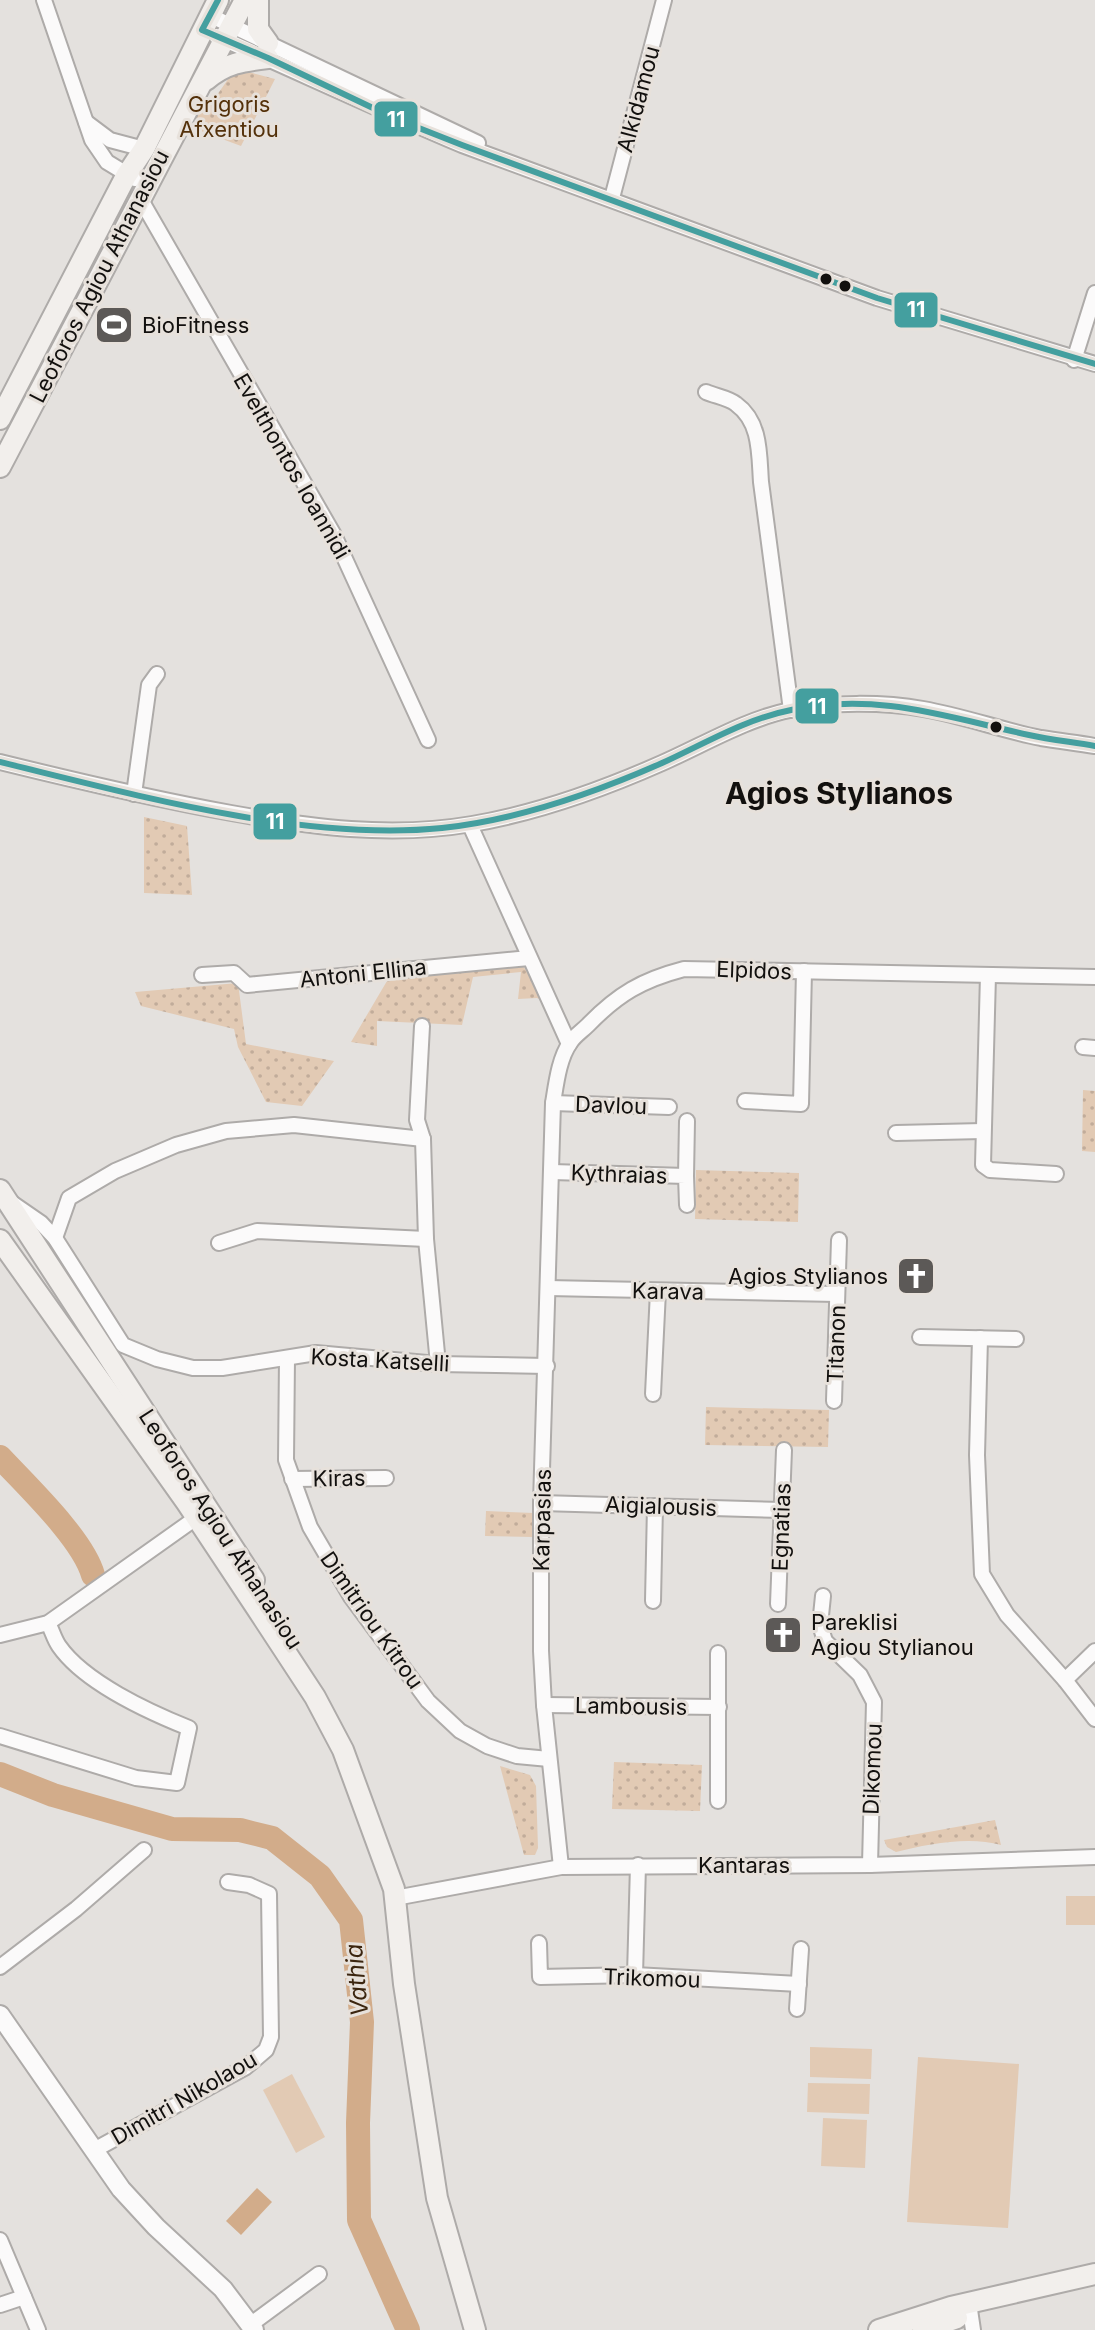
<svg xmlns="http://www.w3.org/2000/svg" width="1095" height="2330" font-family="Inter,sans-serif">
  <defs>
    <pattern id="green-dots" width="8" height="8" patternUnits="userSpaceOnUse" patternTransform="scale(2)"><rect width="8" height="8" fill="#e2cab4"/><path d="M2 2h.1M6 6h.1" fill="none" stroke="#c1ac9a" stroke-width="1.8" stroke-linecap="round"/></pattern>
  </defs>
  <rect width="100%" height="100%" fill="#e4e1de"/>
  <!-- green -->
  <g fill="url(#green-dots)">
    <polygon points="245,71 275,79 241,146 198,130 196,117 217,95 231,75"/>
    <polygon points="144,817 187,826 192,895 144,893"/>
    <polygon points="517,960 537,982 544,1001 537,998 518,999 521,972 473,977 462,1025 377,1021 377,1046 351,1042 387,981"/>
    <polygon points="238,983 246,1044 334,1061 302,1106 266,1102 238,1047 234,1029 141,1006 135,992"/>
    <polygon points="1083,1090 1095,1091 1095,1152 1082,1151"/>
    <polygon points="696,1170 799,1173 798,1222 695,1219"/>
    <polygon points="706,1407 829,1410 828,1447 705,1445"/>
    <polygon points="486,1511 534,1513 533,1537 485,1536"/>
    <polygon points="614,1762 702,1765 700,1811 612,1809"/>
    <polygon points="500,1766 530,1775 536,1786 538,1848 535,1855 524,1855"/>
    <path d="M 995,1820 L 1001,1845 C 969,1836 928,1844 896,1852 L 887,1847 L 884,1840 Z"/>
  </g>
  <!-- pitch -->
  <g fill="#e2cab4">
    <rect x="1066" y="1896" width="29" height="29"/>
    <polygon points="810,2047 872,2049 871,2079 810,2077"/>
    <polygon points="918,2057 1019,2064 1008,2228 907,2222"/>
    <polygon points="292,2074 325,2137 296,2153 263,2090"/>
    <polygon points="808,2083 870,2084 869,2114 807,2112"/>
    <polygon points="823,2118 867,2120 865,2168 821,2166"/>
  </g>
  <!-- water -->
  <polygon fill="#d2ac8a" points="257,2188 272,2202 241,2235 226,2221"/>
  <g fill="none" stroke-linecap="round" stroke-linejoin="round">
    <!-- river -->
    <g stroke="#d2ac8a" stroke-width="24">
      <path d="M 0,1457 C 27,1486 83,1539 93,1575"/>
      <polyline points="0,1774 53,1795 172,1829 240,1830 272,1838 320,1876 351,1920 362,2022 358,2123 359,2220 408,2330"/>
    </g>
    <defs>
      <g id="minor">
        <polyline points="44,0 92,140 107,162 135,179"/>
        <polyline points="209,15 478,143"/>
        <path d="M 216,36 C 298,72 379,110 462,145 L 877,298 L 1095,364"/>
        <polyline points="86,122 110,140 144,149"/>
        <polyline points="612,198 664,0"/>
        <polyline points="141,200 334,535 428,740"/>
        <polyline points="1074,360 1095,293"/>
        <path d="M 706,392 C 715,396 729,398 736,404 C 761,422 759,454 761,482 L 791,710"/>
        <path d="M 0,762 C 77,781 153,799 231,813 C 310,827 391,838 472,824 C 537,813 601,790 662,763 C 703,745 746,719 790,710 C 830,702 884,702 923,709 C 963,716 1001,730 1041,738 C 1059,741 1077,743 1095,746"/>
        <polyline points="134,794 149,685 157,674"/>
        <polyline points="470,825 569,1044"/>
        <polyline points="202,975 234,973 247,985 529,958"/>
        <polyline points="988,975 983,1165 990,1170 1056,1174"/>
        <polyline points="422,1026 417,1120 423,1139 426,1239 438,1364"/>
        <polyline points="1083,1047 1095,1048"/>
        <polyline points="745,1101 801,1104 804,971"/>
        <polyline points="553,1103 669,1107"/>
        <polyline points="896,1133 983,1131"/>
        <polyline points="552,1172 686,1176 687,1205"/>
        <polyline points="686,1176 687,1121"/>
        <polyline points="12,1203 41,1223 55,1238 123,1345 157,1359 193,1368 222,1368 316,1353 438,1364 547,1366"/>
        <polyline points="55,1238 69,1198 115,1171 176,1145 226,1131 294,1125 423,1139"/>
        <polyline points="219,1243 257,1231 426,1239"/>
        <polyline points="548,1288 837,1294"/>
        <polyline points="920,1337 1016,1339"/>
        <polyline points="980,1338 977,1455 982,1574 1007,1615 1065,1680 1095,1719"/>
        <polyline points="287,1358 286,1460 310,1527 351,1597 428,1701 460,1731 487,1746 517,1756 549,1759"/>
        <polyline points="653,1394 658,1291"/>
        <polyline points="834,1401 839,1240"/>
        <polyline points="292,1479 386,1478"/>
        <polyline points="541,1503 782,1510"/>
        <polyline points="823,1596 820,1625 825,1641 860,1675 874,1702 870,1865"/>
        <polyline points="653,1601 655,1506"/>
        <polyline points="778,1604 784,1450"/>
        <polyline points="0,1635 48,1623 203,1513"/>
        <polyline points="718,1653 718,1801"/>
        <polyline points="1065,1680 1095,1651"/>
        <polyline points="544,1705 719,1707"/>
        <path d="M 0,1736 L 136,1778 L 177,1783 L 189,1728 C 149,1712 84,1682 59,1646 C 54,1639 52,1630 48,1623"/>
        <path d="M 561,1867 L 544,1705 L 541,1651 L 541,1503 L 553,1103 C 556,1085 559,1058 570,1043 C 574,1036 582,1031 588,1025 C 618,994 642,980 684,969 L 1095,977"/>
        <polyline points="395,1898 561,1867 870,1865 1095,1857"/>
        <polyline points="539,1943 540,1977 635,1975 799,1984"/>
        <polyline points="0,1967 76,1909 144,1850"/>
        <polyline points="635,1975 638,1865"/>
        <polyline points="797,2009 801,1949"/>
        <polyline points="96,2149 246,2067 266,2050 271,2037 269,1894 249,1885 228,1882"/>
        <polyline points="0,2240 38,2330"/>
        <polyline points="969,2303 973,2330"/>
        <polyline points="0,2305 24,2297"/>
        <polyline points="250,2325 319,2274"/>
      </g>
      <polyline id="tertiary" points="0,2015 121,2189 156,2227 223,2289 254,2330"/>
      <g id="secondary">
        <polyline points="258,0 258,29 268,43"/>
        <path d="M 206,80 C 226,63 243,61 268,58"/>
        <polyline points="0,419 126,176 144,149 218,0"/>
        <polyline points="0,467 245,0"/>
        <polyline points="0,1190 254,1580"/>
        <polyline points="0,1240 187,1503 258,1610 315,1697 343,1750 394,1889 404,1984 437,2198 475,2330"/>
        <polyline points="879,2330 951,2307 1095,2274"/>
        <polyline points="923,2330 957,2318"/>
      </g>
    </defs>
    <!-- minor casing -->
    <use href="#minor" stroke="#aeaba9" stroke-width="18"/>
    <!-- tertiary casing -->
    <use href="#tertiary" stroke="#aeaba9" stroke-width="22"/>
    <!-- secondary casing -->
    <use href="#secondary" stroke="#aeaba9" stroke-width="24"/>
    <!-- minor -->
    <use href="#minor" stroke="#fbfafa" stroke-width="14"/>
    <!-- tertiary -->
    <use href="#tertiary" stroke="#fbfafa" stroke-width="18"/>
    <!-- secondary -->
    <use href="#secondary" stroke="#f2efec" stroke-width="20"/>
    <defs>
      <g id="bus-1">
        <polyline points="218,0 202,30 268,58 396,119 462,145 877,298 1095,364"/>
        <path d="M 0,762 C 135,795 304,842 442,828 C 518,820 592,794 662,763 C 704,744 745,719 791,710 C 878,692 946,717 1029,735 C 1051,740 1073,742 1095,746"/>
      </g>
    </defs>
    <!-- bus-1 casing -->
    <use href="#bus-1" stroke="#e7e1db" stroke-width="12"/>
    <!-- bus-1 -->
    <use href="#bus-1" stroke="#449f9f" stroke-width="6"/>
  </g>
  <!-- icons -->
  <defs>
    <symbol id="stadium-square" viewBox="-11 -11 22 22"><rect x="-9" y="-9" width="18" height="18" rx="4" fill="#5c5957" stroke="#e7e1db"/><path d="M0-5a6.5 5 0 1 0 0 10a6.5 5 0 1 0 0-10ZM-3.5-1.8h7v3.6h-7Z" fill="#fff"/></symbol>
    <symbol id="church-square" viewBox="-11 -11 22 22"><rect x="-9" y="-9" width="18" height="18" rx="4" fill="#5c5957" stroke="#e7e1db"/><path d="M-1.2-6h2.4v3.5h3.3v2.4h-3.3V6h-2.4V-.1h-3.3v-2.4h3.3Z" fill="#fff"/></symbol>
  </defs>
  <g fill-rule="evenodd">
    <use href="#stadium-square" x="92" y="303" width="44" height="44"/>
    <use href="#church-square" x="894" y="1254" width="44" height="44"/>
    <use href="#church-square" x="761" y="1613" width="44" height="44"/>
  </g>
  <!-- markers -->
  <g fill="#12100e" stroke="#e7e1db" stroke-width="3">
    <circle cx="826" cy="279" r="7"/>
    <circle cx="845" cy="286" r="7"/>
    <circle cx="996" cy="727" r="7"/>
  </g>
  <g text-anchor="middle" stroke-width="6" stroke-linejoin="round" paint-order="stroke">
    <!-- street labels -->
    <g font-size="22" fill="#12100e" stroke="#e7e1db">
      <text transform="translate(638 99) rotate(-75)" y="8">Alkidamou</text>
      <text transform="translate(99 276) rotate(-63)" y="8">Leoforos Agiou Athanasiou</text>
      <text transform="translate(292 466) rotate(60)" y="8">Evelthontos Ioannidi</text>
      <text transform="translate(754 970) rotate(2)" y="8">Elpidos</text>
      <text transform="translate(363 973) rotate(-6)" y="8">Antoni Ellina</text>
      <text transform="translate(611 1105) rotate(2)" y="8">Davlou</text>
      <text transform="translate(619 1174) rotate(2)" y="8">Kythraias</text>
      <text transform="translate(668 1291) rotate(1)" y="8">Karava</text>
      <text transform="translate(836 1344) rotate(-88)" y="8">Titanon</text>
      <text transform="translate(380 1360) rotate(3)" y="8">Kosta Katselli</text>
      <text transform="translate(339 1478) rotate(-1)" y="8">Kiras</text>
      <text transform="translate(661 1506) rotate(2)" y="8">Aigialousis</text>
      <text transform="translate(542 1520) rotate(-89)" y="8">Karpasias</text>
      <text transform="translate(781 1527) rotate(-88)" y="8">Egnatias</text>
      <text transform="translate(221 1529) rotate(57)" y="8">Leoforos Agiou Athanasiou</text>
      <text transform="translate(372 1620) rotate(55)" y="8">Dimitriou Kitrou</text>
      <text transform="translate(631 1706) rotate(1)" y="8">Lambousis</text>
      <text transform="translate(872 1769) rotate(-88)" y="8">Dikomou</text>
      <text x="744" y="1873">Kantaras</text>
      <text transform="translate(652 1978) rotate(2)" y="8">Trikomou</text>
      <text transform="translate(184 2098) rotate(-30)" y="8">Dimitri Nikolaou</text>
    </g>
    <!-- park labels -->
    <g font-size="22" fill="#54310a" stroke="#e7e1db">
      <text x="229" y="112">Grigoris<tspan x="229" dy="25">Afxentiou</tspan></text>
    </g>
    <!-- poi labels -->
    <g font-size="22" fill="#12100e" stroke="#e7e1db" text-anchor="start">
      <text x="142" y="333">BioFitness</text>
      <text x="888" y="1284" text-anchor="end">Agios Stylianos</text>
      <text x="811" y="1630">Pareklisi<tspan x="811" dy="25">Agiou Stylianou</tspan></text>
    </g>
    <!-- water labels -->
    <g font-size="24" font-style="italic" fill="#3b250f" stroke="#e7e1db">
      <text transform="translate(357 1980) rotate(-95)" y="8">Vathia</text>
    </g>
    <!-- district labels -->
    <g font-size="30" font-weight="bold" fill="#12100e" stroke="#e7e1db">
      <text x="839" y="804">Agios Stylianos</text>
    </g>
  </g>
  <g stroke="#e7e1db" stroke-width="3">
    <rect x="373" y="100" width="46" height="38" rx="8" fill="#449f9f"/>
    <rect x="893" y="291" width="46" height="38" rx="8" fill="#449f9f"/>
    <rect x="794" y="687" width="46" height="38" rx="8" fill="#449f9f"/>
    <rect x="252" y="802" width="46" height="39" rx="8" fill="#449f9f"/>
  </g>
  <g font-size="22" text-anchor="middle" font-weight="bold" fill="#fff">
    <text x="396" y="127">11</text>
    <text x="916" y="317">11</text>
    <text x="817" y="714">11</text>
    <text x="275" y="829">11</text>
  </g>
</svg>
